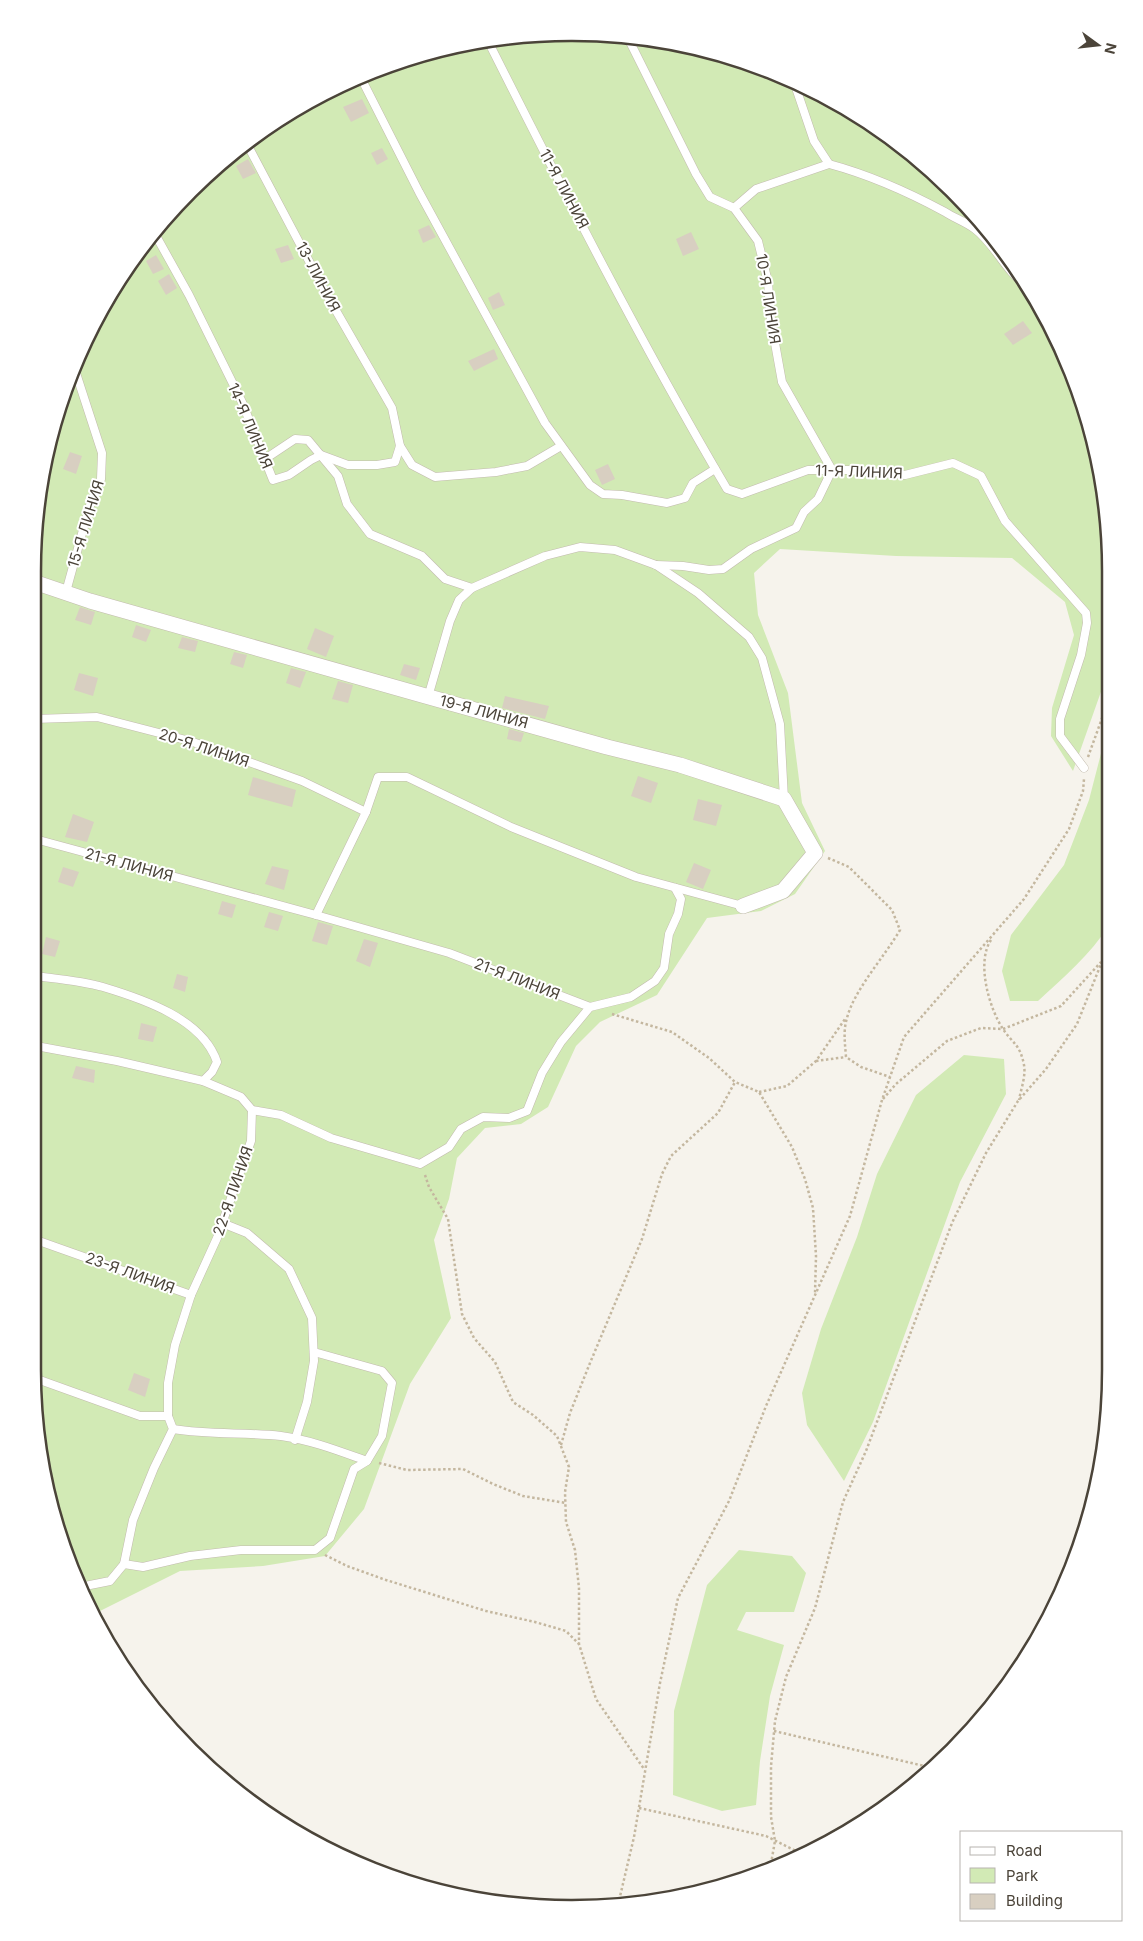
<svg xmlns="http://www.w3.org/2000/svg" width="1143" height="1941" font-family="Inter,sans-serif">
  <rect width="100%" height="100%" fill="#f6f3ec"/>
  <!-- green -->
  <g fill="#d2eab5">
    <polygon points="572,33 677,43 778,74 871,124 977,216 1038,302 1092,432 1109,536 1109,669 1073,771 1051,736 1052,708 1074,635 1065,602 1012,558 896,556 780,549 754,573 758,615 788,693 802,803 825,851 795,894 761,911 707,918 657,995 600,1022 576,1046 548,1107 521,1124 485,1128 457,1158 449,1199 434,1240 451,1318 410,1384 364,1509 325,1556 263,1566 180,1571 92,1615 61,1542 37,1440 34,536 61,398 124,272 191,190 272,123 366,73 467,43"/>
    <path d="M 1109,730 L 1109,925 C 1091,954 1063,978 1038,1001 L 1010,1001 L 1002,971 L 1011,935 L 1064,865 L 1089,800 L 1105,738 Z"/>
    <polygon points="964,1055 1004,1059 1006,1094 960,1182 873,1422 844,1481 807,1425 802,1393 821,1329 857,1237 877,1174 916,1095"/>
    <polygon points="739,1550 792,1556 806,1573 794,1612 746,1612 737,1630 784,1645 770,1696 760,1761 756,1805 722,1811 673,1795 674,1711 707,1585"/>
  </g>
  <!-- building -->
  <g fill="#d8cfc1">
    <polygon points="362,99 369,113 351,122 343,107"/>
    <polygon points="382,148 388,159 377,165 371,153"/>
    <polygon points="248,159 256,173 243,179 236,166"/>
    <polygon points="429,225 436,237 423,243 418,230"/>
    <polygon points="691,232 699,249 683,256 676,239"/>
    <polygon points="288,245 294,259 281,263 275,249"/>
    <polygon points="156,255 164,269 153,274 146,261"/>
    <polygon points="169,274 177,288 166,295 158,281"/>
    <polygon points="499,292 505,305 493,310 488,298"/>
    <polygon points="1023,321 1032,333 1013,345 1004,334"/>
    <polygon points="494,349 498,359 474,371 468,361"/>
    <polygon points="70,452 82,456 76,474 63,469"/>
    <polygon points="608,464 615,479 602,485 595,470"/>
    <polygon points="80,607 95,612 91,625 75,620"/>
    <polygon points="136,625 151,630 146,642 132,637"/>
    <polygon points="315,628 334,636 326,657 307,649"/>
    <polygon points="182,637 198,641 195,652 178,648"/>
    <polygon points="234,652 247,655 243,668 230,664"/>
    <polygon points="404,664 420,668 416,680 400,675"/>
    <polygon points="291,668 306,672 300,688 286,683"/>
    <polygon points="79,673 98,678 93,696 74,690"/>
    <polygon points="338,681 353,685 348,703 332,699"/>
    <polygon points="505,696 549,706 545,719 502,708"/>
    <polygon points="509,729 524,733 521,742 507,739"/>
    <polygon points="638,776 658,783 651,803 631,796"/>
    <polygon points="253,777 296,790 292,807 248,795"/>
    <polygon points="698,799 722,805 716,826 693,820"/>
    <polygon points="73,814 94,822 87,842 65,837"/>
    <polygon points="694,863 711,870 703,889 686,882"/>
    <polygon points="272,866 289,870 284,890 265,884"/>
    <polygon points="63,867 79,872 73,887 58,882"/>
    <polygon points="222,901 236,905 232,918 218,914"/>
    <polygon points="269,912 283,916 278,931 264,927"/>
    <polygon points="318,922 333,926 327,945 312,941"/>
    <polygon points="46,937 60,941 55,957 42,954"/>
    <polygon points="364,939 378,943 370,967 356,961"/>
    <polygon points="177,974 188,977 185,992 173,988"/>
    <polygon points="141,1023 157,1027 153,1042 138,1039"/>
    <polygon points="76,1066 95,1070 94,1083 72,1078"/>
    <polygon points="134,1373 150,1379 145,1397 128,1390"/>
  </g>
  <g fill="none" stroke-linecap="round" stroke-linejoin="round">
    <defs>
      <g id="lane">
        <polyline points="628,38 696,174 710,197 734,208 758,241 768,282 771,321 782,382 832,470 818,499 804,512 796,528 751,549 723,569 709,570 683,566 656,565"/>
        <path d="M 488,41 C 564,192 641,343 727,489 L 742,494 L 808,470 L 848,470 L 905,475 L 953,463 L 981,476 L 1005,521 L 1086,613 L 1087,623 L 1081,655 L 1060,719 L 1060,736 L 1084,768"/>
        <polyline points="360,76 419,192 545,423 590,485 603,494 622,495 667,503 685,498 693,483 715,469"/>
        <path d="M 829,164 C 870,175 908,192 945,212 C 954,218 966,222 975,229 C 995,244 1005,271 1026,285"/>
        <polyline points="734,208 756,189 829,164 814,141 794,82"/>
        <polyline points="155,234 189,295 242,402 273,480 289,475 311,460 321,455 348,465 377,465 395,462 400,446 392,408 327,295 247,144"/>
        <polyline points="400,446 412,465 435,477 496,472 527,466 561,446"/>
        <polyline points="265,459 295,439 308,440 338,476 347,504 370,534 422,556 445,579 472,588 459,600 450,621 428,697"/>
        <polyline points="472,588 545,556 580,547 615,550 656,565 698,593 749,637 762,658 780,724 784,799"/>
        <polyline points="66,592 89,508 101,479 102,453 75,370"/>
        <polyline points="34,719 97,717 190,741 302,781 366,812"/>
        <polyline points="35,839 316,915 449,953 590,1007 561,1042 542,1073 527,1111 509,1118 483,1117 461,1129 449,1147 420,1164 331,1138 281,1115 252,1110"/>
        <polyline points="316,915 366,812 378,777 407,777 511,827 636,877 743,906"/>
        <path d="M 35,976 C 58,979 82,981 103,987 C 143,999 203,1019 217,1062 L 212,1072 L 203,1081"/>
        <polyline points="590,1007 631,997 655,981 664,968 669,934 678,914 681,899 675,888"/>
        <polyline points="36,1046 117,1061 203,1081 241,1097 252,1110 251,1141 217,1238 191,1295"/>
        <polyline points="222,1223 247,1233 289,1269 312,1318 314,1361 307,1402 295,1440"/>
        <polyline points="36,1240 191,1295 175,1345 168,1383 168,1416"/>
        <polyline points="37,1379 140,1416 168,1416 173,1429 154,1468 133,1520 124,1564 110,1581 80,1587"/>
        <path d="M 173,1429 C 209,1435 245,1432 281,1436 C 311,1440 339,1451 367,1461"/>
        <polyline points="124,1564 143,1567 190,1556 241,1550 315,1550 330,1538 354,1469 367,1461 382,1436 392,1383 382,1371 314,1352"/>
      </g>
      <polyline id="street" points="34,582 90,601 422,695 607,747 680,765 784,799 815,853 783,891 743,906"/>
    </defs>
    <!-- lane casing -->
    <use href="#lane" stroke="#c2bbae" stroke-width="9"/>
    <!-- street casing -->
    <use href="#street" stroke="#c2bbae" stroke-width="16"/>
    <!-- path -->
    <g stroke="#c4b79f" stroke-width="2.5" stroke-dasharray="2.5 2.5" stroke-linecap="butt">
      <polyline points="1088,757 1109,699"/>
      <path d="M 828,858 L 849,867 L 892,910 L 900,930 C 885,956 854,990 847,1018 C 843,1031 845,1043 846,1057 L 861,1067 L 890,1077"/>
      <path d="M 991,940 C 976,962 989,1008 1003,1029 C 1013,1044 1020,1044 1024,1065 C 1026,1076 1021,1089 1019,1100"/>
      <polyline points="612,1014 672,1032 709,1058 735,1082 759,1092 792,1147 805,1179 813,1208 816,1256 815,1294"/>
      <polyline points="816,1061 846,1057"/>
      <polyline points="759,1092 787,1086 816,1061 845,1019"/>
      <polyline points="883,1099 896,1084 947,1041 981,1028 1003,1029 1061,1006 1101,962"/>
      <polyline points="425,1175 429,1187 448,1219 462,1314 474,1338 495,1362 513,1402 533,1415 557,1436 569,1467 565,1492 566,1522 575,1550 579,1588 579,1644 596,1699 644,1769"/>
      <polyline points="561,1445 570,1413 590,1363 642,1239 662,1174 671,1156 718,1113 735,1082"/>
      <polyline points="379,1463 407,1470 463,1469 493,1484 523,1496 566,1503"/>
      <polyline points="325,1555 347,1566 386,1580 486,1611 535,1622 566,1631 579,1644"/>
      <polyline points="774,1731 933,1768"/>
      <polyline points="639,1808 766,1836 796,1851 807,1854"/>
      <polyline points="770,1869 775,1841 771,1817 771,1766 775,1721 786,1677 815,1608 843,1502 866,1451 952,1223 986,1153 1018,1101 1046,1069 1077,1024 1103,959 1109,949"/>
      <polyline points="618,1905 634,1837 660,1683 678,1598 729,1501 766,1406 850,1216 882,1100 904,1037 1024,899 1069,829 1083,791 1084,779"/>
    </g>
    <!-- lane -->
    <use href="#lane" stroke="#fff" stroke-width="8"/>
    <!-- street -->
    <use href="#street" stroke="#fff" stroke-width="15"/>
  </g>
  <g text-anchor="middle" stroke-width="4" stroke-linejoin="round" paint-order="stroke">
    <!-- street labels -->
    <g font-size="15" fill="#4b4439" stroke="#fff">
      <text transform="translate(564 189) rotate(62)" y="5">11-Я ЛИНИЯ</text>
      <text transform="translate(318 277) rotate(62)" y="5">13-ЛИНИЯ</text>
      <text transform="translate(768 299) rotate(81)" y="5">10-Я ЛИНИЯ</text>
      <text transform="translate(250 426) rotate(67)" y="5">14-Я ЛИНИЯ</text>
      <text transform="translate(859 472) rotate(2)" y="5">11-Я ЛИНИЯ</text>
      <text transform="translate(86 524) rotate(-73)" y="5">15-Я ЛИНИЯ</text>
      <text transform="translate(484 712) rotate(15)" y="5">19-Я ЛИНИЯ</text>
      <text transform="translate(204 748) rotate(18)" y="5">20-Я ЛИНИЯ</text>
      <text transform="translate(129 865) rotate(15)" y="5">21-Я ЛИНИЯ</text>
      <text transform="translate(517 979) rotate(21)" y="5">21-Я ЛИНИЯ</text>
      <text transform="translate(233 1191) rotate(-71)" y="5">22-Я ЛИНИЯ</text>
      <text transform="translate(130 1273) rotate(20)" y="5">23-Я ЛИНИЯ</text>
    </g>
  </g>
  <!-- crop -->
  <path d="M0 0H1143V1941H0ZM571 41H572A530 530 0 0 1 1102 571V1370A530 530 0 0 1 572 1900H571A530 530 0 0 1 41 1370V571A530 530 0 0 1 571 41Z" fill="#fff" fill-rule="evenodd"/>
  <path fill="none" stroke="#4b4439" stroke-width="2.5" d="M571 41H572A530 530 0 0 1 1102 571V1370A530 530 0 0 1 572 1900H571A530 530 0 0 1 41 1370V571A530 530 0 0 1 571 41Z"/>
  <!-- legend -->
  <rect x="960" y="1831" width="162" height="90" fill="#ffffff" stroke="#b7b4b0"/>
  <rect x="970" y="1847" width="25" height="8" fill="#ffffff" stroke="#b7b4b0"/>
  <text x="1006" y="1856" font-size="15" fill="#4b4439">Road</text>
  <rect x="970" y="1868" width="25" height="15" fill="#d2eab5" stroke="#b7b4b0"/>
  <text x="1006" y="1881" font-size="15" fill="#4b4439">Park</text>
  <rect x="970" y="1894" width="25" height="15" fill="#d8cfc1" stroke="#b7b4b0"/>
  <text x="1006" y="1906" font-size="15" fill="#4b4439">Building</text>
  <!-- north arrow -->
  <g transform="translate(1098 45) rotate(105)" stroke="#ffffff" stroke-width="4" paint-order="stroke">
  <path d="M0-4L9 19L0 12L-9 19Z" fill="#4b4439"/>
  <text y="-8" font-size="14" font-weight="bold" text-anchor="middle" fill="#4b4439">N</text>
  </g>
</svg>
